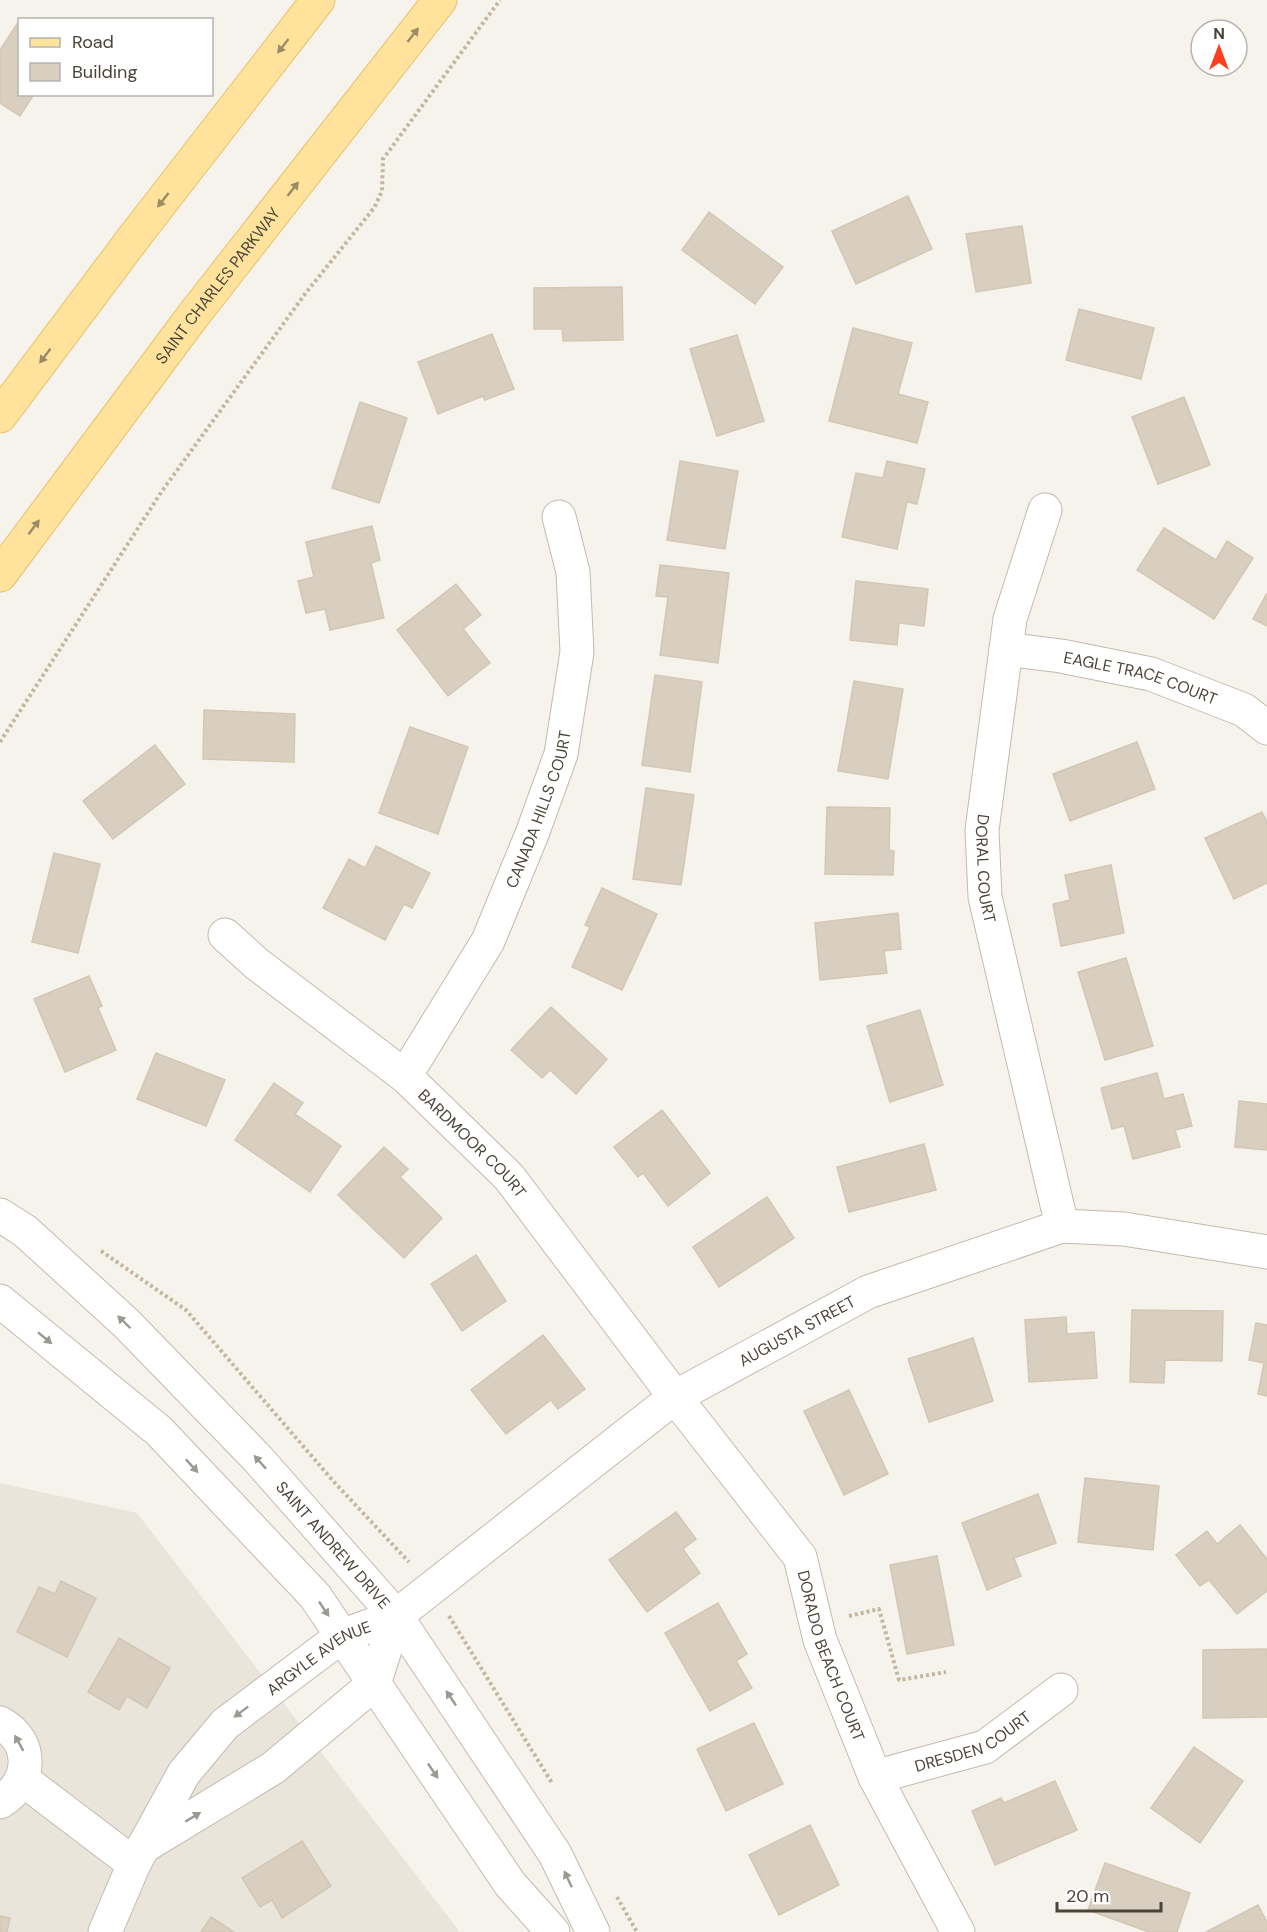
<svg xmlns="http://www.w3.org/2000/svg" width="1267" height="1932" font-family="'DM Sans',sans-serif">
  <rect width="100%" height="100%" fill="#f6f3ec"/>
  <!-- residential -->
  <polygon fill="#eae5da" points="0,1483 137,1513 460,1932 0,1932"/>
  <!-- building -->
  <g fill="#d8cfc1" stroke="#d3c7b4" stroke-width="1.5">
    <polygon points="17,24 20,26 20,94 34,94 20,116 0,103 0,50"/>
    <polygon points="908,196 932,249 856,284 832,231"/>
    <polygon points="709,212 783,267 755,304 682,250"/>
    <polygon points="1022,226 1031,283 976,292 966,234"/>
    <polygon points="622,287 623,340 563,341 562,329 534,329 534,288"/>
    <polygon points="1079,309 1154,328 1141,379 1066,360"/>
    <polygon points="853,328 912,343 898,394 928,402 917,443 829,421"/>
    <polygon points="492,334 514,389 485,400 483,396 438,414 418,362"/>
    <polygon points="737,335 764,421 717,436 690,349"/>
    <polygon points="1184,397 1210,465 1158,484 1132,417"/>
    <polygon points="360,402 407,418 379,503 332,488"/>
    <polygon points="680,461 738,471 725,549 667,540"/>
    <polygon points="887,461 925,469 917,504 907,502 897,549 842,537 856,473 883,478"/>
    <polygon points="372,526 380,560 371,563 384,618 330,630 325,609 306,613 298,581 314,577 306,542"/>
    <polygon points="1164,528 1216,560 1227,541 1253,558 1214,619 1137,570"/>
    <polygon points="660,565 729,573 718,663 660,655 668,597 656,596"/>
    <polygon points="856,581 928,589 924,626 899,623 897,645 850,640"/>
    <polygon points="456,584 481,615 463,629 490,663 448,696 397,630"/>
    <polygon points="1267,593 1267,626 1253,619"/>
    <polygon points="655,675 702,682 690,772 642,765"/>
    <polygon points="854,681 903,689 888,779 838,771"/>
    <polygon points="204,710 295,714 294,762 203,759"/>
    <polygon points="410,727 468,747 438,834 379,813"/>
    <polygon points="1137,742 1155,789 1070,821 1053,774"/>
    <polygon points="155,745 185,784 113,839 83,801"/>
    <polygon points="646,788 694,795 681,885 633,879"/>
    <polygon points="827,807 890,808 889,850 894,851 893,875 825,874"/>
    <polygon points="1262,812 1267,822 1267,883 1234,899 1205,838"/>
    <polygon points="376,846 430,873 412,908 404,904 385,940 323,908 349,859 365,868"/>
    <polygon points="54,853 100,864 78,953 32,942"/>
    <polygon points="1111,865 1124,933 1061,946 1053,904 1070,900 1065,875"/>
    <polygon points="602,888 657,914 622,990 572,967 590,927 585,925"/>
    <polygon points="898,913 901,949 884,951 887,973 820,980 815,923"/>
    <polygon points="1126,958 1153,1046 1105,1060 1078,972"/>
    <polygon points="89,976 102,1006 98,1008 116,1050 65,1072 34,999"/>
    <polygon points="551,1007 607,1059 576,1094 550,1070 542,1078 511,1050"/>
    <polygon points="920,1010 943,1085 890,1102 867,1026"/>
    <polygon points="156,1053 225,1080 206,1126 137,1099"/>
    <polygon points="1157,1073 1164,1099 1183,1094 1192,1126 1175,1130 1180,1147 1133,1159 1124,1126 1112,1129 1101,1088"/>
    <polygon points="274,1083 303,1103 295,1114 341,1146 310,1192 235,1140"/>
    <polygon points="1239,1101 1267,1104 1267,1150 1235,1147"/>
    <polygon points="662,1110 710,1173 668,1206 643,1173 638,1177 614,1147"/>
    <polygon points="924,1144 936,1190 849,1212 837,1167"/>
    <polygon points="384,1147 408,1169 400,1177 442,1218 404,1258 338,1195"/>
    <polygon points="767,1197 794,1238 719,1287 693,1247"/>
    <polygon points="476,1255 506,1301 462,1331 431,1284"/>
    <polygon points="1132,1310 1223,1311 1222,1361 1165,1360 1164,1383 1130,1382"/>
    <polygon points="1066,1317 1067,1334 1094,1332 1097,1378 1029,1382 1025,1320"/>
    <polygon points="1256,1323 1267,1325 1267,1396 1258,1394 1264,1363 1249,1360"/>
    <polygon points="543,1335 585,1389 558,1409 551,1400 506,1434 471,1390"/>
    <polygon points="973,1338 993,1401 929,1422 908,1359"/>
    <polygon points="849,1390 888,1474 844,1495 804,1411"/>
    <polygon points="1085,1478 1159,1486 1153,1550 1078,1542"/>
    <polygon points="1038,1494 1056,1543 1014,1558 1021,1576 987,1590 962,1523"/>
    <polygon points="676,1512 696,1539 683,1549 700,1573 647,1612 609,1560"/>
    <polygon points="1240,1525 1267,1559 1267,1591 1237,1614 1209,1580 1200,1586 1176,1555 1207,1531 1217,1544"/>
    <polygon points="937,1556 954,1645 907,1654 890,1565"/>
    <polygon points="61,1581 96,1598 67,1657 17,1632 39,1587 55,1594"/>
    <polygon points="718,1603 747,1654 736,1661 752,1688 710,1711 665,1633"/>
    <polygon points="119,1638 170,1668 147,1708 127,1696 119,1710 88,1692"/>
    <polygon points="1267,1649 1267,1717 1203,1718 1203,1650"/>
    <polygon points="754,1723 783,1784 726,1811 697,1749"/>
    <polygon points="1194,1747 1243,1781 1200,1843 1151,1808"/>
    <polygon points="1055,1781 1077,1830 995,1865 972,1811 1001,1798 1004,1803"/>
    <polygon points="810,1825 839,1885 779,1915 749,1855"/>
    <polygon points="302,1841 331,1886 282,1918 272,1900 260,1907 242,1878"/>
    <polygon points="1105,1863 1190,1893 1177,1932 1149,1932 1088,1910"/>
    <polygon points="1258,1905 1267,1922 1267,1932 1206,1932"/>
    <polygon points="0,1916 10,1918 7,1932 0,1932"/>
    <polygon points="211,1917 234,1932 201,1932"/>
  </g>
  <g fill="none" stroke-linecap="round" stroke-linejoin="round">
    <defs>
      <g id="minor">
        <path id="s1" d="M 1045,510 L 1010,619 L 982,830 L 985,897 L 1062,1226"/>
        <path id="s2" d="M 1006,649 L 1061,656 L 1151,674 L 1244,710 L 1267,728"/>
        <path id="s3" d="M 225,935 L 257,964 L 405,1076 L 509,1177 L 675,1397 L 800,1557 L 820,1640 L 875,1777 L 958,1932"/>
        <path id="s4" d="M 405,1076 L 488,941 L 532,834 L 561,754 L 577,652 L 573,572 L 559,517"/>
        <path id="s5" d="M 0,1215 L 25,1231 L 126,1323 L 258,1459 L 396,1616 L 555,1854 L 593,1932"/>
        <polyline points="0,1301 159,1431 315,1596 510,1884 553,1932"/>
        <path d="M 0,1723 C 35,1742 32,1783 0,1802"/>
        <path id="s6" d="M 875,1777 L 985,1747 L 1061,1690"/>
        <polyline points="22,1779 134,1864"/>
        <polyline points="143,1847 273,1768 374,1684 396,1616"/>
        <path id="s7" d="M 105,1932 L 134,1864 L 184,1773 L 225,1724 L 342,1636 L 396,1616 L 675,1397 L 868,1292 L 1062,1226 L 1124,1229 L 1267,1252"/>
      </g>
      <g id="primary">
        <polyline points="0,416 135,236 318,0"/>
        <path id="s8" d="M 0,575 L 192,317 L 440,0"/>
      </g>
    </defs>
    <!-- minor casing -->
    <use href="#minor" stroke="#c2bbae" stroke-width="35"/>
    <!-- primary casing -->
    <use href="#primary" stroke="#e6c16a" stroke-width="35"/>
    <!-- path -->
    <g stroke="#c4b79f" stroke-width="4" stroke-dasharray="3 3" stroke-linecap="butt">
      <polyline points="0,742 162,491 305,294 374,208 382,191 383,159 500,0"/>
      <polyline points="101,1251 186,1310 334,1482 409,1562"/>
      <polyline points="449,1616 552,1783"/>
      <polyline points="849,1616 879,1609 899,1680 946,1672"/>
      <polyline points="617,1897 637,1932"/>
    </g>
    <!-- minor -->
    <use href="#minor" stroke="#fff" stroke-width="33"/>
    <!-- primary -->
    <use href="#primary" stroke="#ffe39c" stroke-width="33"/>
  </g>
  <!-- one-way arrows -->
  <defs><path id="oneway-solid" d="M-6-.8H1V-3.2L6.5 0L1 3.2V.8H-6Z" transform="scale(1.5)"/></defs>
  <g fill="#9c8c66">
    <use href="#oneway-solid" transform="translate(413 35) rotate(-52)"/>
    <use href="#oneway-solid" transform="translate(283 46) rotate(128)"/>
    <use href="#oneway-solid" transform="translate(293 189) rotate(-52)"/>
    <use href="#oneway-solid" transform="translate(163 200) rotate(128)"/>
    <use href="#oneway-solid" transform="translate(45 356) rotate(127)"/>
    <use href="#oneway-solid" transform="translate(34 527) rotate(-53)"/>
  </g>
  <g fill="#9c9892">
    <use href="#oneway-solid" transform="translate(124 1322) rotate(-136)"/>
    <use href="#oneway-solid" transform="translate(45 1338) rotate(39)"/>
    <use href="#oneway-solid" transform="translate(260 1462) rotate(-132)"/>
    <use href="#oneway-solid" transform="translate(192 1466) rotate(47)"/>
    <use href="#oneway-solid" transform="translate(324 1609) rotate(56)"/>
    <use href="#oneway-solid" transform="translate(451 1698) rotate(-124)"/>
    <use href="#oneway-solid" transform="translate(241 1712) rotate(143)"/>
    <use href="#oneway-solid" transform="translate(19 1743) rotate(-119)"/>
    <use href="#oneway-solid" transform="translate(433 1771) rotate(56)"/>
    <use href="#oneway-solid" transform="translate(193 1817) rotate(-31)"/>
    <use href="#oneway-solid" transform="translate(568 1879) rotate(-115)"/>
  </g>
  <g text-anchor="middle" stroke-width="6" stroke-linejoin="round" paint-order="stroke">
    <!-- street labels -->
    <g font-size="16" fill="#4b4439" stroke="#fff">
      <text dy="6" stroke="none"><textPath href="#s8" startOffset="362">SAINT CHARLES PARKWAY</textPath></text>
      <text dy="6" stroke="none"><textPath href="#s2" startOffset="138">EAGLE TRACE COURT</textPath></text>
      <text dy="6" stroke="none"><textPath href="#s4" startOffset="300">CANADA HILLS COURT</textPath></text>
      <text dy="6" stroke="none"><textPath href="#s1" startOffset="366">DORAL COURT</textPath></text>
      <text dy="6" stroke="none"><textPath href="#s3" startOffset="324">BARDMOOR COURT</textPath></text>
      <text dy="6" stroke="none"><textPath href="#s7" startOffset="939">AUGUSTA STREET</textPath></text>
      <text dy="6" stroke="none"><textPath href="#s5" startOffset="470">SAINT ANDREW DRIVE</textPath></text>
      <text dy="6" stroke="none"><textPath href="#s3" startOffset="956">DORADO BEACH COURT</textPath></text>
      <text dy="6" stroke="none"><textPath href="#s7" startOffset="357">ARGYLE AVENUE</textPath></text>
      <text dy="6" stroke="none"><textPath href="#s6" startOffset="105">DRESDEN COURT</textPath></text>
    </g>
  </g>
  <!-- legend -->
  <rect x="18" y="18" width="195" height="78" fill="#ffffff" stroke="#b7b4b0" stroke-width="1.5"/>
  <rect x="30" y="38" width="30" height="9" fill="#ffe39c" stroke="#b7b4b0" stroke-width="1.5"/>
  <text x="72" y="48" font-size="18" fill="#4b4439">Road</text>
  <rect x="30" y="63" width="30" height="18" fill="#d8cfc1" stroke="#b7b4b0" stroke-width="1.5"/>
  <text x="72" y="78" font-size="18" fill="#4b4439">Building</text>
  <!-- north arrow -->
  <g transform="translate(1219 48)"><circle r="28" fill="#ffffff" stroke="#b7b4b0" stroke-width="1.5"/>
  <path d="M0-4.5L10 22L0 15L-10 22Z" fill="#fc3f1d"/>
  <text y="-9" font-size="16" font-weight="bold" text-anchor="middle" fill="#4b4439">N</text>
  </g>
  <!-- scale -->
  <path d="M1057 1902v9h104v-9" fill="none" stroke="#4b4439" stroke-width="3"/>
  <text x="1066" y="1902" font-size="18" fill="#4b4439" stroke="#ffffff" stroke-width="4.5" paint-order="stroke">20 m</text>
</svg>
